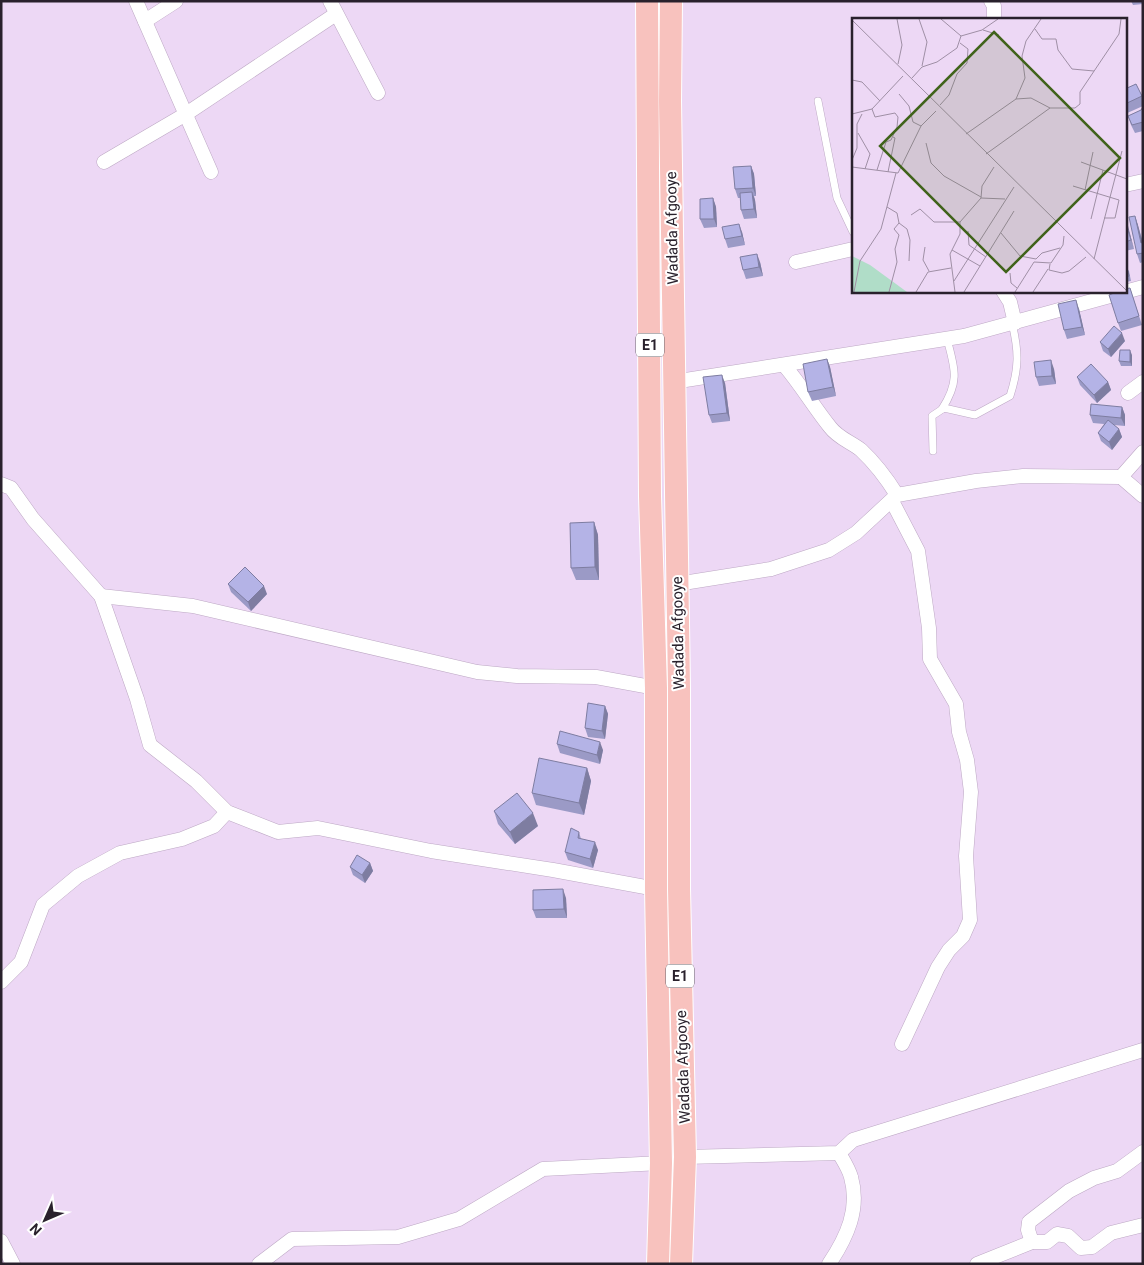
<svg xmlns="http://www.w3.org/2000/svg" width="1144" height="1265" font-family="Roboto,sans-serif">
  <rect width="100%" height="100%" fill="#edd8f5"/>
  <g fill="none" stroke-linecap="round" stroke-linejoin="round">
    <defs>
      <g id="service">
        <polyline points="818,101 837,198 853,232"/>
        <path d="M 942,409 C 960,381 955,369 947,339"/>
        <path d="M 933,451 L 932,416 L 944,408 L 975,415 L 1010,396 C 1019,368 1019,352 1012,323"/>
      </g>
      <g id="minor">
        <polyline points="136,1 211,172"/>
        <polyline points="330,1 378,93"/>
        <polyline points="991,1 994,6 994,19"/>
        <polyline points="145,21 176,1"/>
        <polyline points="104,162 186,114 336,14"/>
        <polyline points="1125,185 1143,181"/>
        <polyline points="796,262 853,249"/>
        <polyline points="1003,291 1010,302 1015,323"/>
        <path d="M 784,365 C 801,385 814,407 830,427 C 838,438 851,442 861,450 C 875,463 887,479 897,495"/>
        <polyline points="673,382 964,336 1143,287"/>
        <polyline points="1128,393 1143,382"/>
        <polyline points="1121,477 1143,452"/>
        <polyline points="1,484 11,488 33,519 101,596 137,699 150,745 196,781 227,812 278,832 318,828 431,851 553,870 656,889"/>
        <polyline points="892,501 918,551 929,628 930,659 956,704 959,732 967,760 971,792 966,856 970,920 963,936 949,950 938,967 902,1044"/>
        <polyline points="677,584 771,569 829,550 856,533 897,495 976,481 1023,476 1121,477 1143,496"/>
        <polyline points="101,596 193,606 477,672 517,676 596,677 656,688"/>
        <polyline points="1,982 21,962 43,905 78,876 120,853 182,839 214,826 227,812"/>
        <polyline points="685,1157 839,1153 853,1140 1143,1050"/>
        <polyline points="1,1241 13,1264"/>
        <polyline points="1032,1242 1028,1230 1029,1222 1069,1191 1094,1178 1117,1171 1143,1152"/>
        <polyline points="259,1264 292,1239 398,1237 459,1219 543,1169 661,1163"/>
        <path d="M 829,1264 C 847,1237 860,1209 851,1177 C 849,1169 843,1160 839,1153"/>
        <polyline points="977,1264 1032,1242 1047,1242 1057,1234 1068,1236 1081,1248 1092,1247 1111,1233 1143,1225"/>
      </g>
      <g id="trunk">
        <polyline points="647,1 650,496 656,688 656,889 661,1163 658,1264"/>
        <polyline points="671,1 670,101 679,687 679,889 685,1157 681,1264"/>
      </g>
    </defs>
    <!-- service casing -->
    <use href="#service" stroke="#bda8c4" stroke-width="8"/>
    <!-- minor casing -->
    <use href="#minor" stroke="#bda8c4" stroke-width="15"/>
    <!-- trunk casing -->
    <use href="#trunk" stroke="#fff" stroke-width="24"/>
    <!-- service -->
    <use href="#service" stroke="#fff" stroke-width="7"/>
    <!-- minor -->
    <use href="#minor" stroke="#fff" stroke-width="14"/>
    <!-- trunk -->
    <use href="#trunk" stroke="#f8c2be" stroke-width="22"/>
  </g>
  <!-- wall -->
  <g fill="#9b9ac6">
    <polygon points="1131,1 1143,1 1143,4 1133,5"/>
    <polygon points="1136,84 1143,99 1143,106 1125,114 1125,89"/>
    <polygon points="1143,107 1143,131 1135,133 1131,125 1128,116 1141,110"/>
    <polygon points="751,166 754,174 756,196 754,196 755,200 757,218 744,219 741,210 740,198 738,198 735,189"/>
    <polygon points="713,198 716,207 717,227 704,228 700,219"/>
    <polygon points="1135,216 1143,242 1143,262 1140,263 1137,254"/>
    <polygon points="1125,219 1134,249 1125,251"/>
    <polygon points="742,232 745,245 728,248 725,239"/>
    <polygon points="760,262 763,276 746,279 743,270"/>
    <polygon points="1125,268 1129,271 1131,281 1125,282"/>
    <polygon points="1130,288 1142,325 1121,331 1118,323"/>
    <polygon points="1079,309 1085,335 1067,339 1064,330"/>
    <polygon points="1125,341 1111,357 1103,351 1100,342"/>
    <polygon points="1132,355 1132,366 1121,366 1119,361"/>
    <polygon points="827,359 830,367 836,396 812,401 808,392"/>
    <polygon points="1054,369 1056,384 1039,386 1036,377"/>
    <polygon points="1077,377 1108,382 1111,390 1097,403 1080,385"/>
    <polygon points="725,383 730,421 712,423 709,415"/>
    <polygon points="1122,407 1125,415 1125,426 1114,425 1119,429 1122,437 1112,450 1101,441 1098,433 1104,424 1093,423 1090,415"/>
    <polygon points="594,522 598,535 599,580 576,580 571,568"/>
    <polygon points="228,584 267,594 251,611 231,592"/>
    <polygon points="605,706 608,714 605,739 588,737 585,728"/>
    <polygon points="557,744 603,750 600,764 560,753"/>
    <polygon points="587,768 591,781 584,815 536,805 532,793"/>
    <polygon points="494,811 538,826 515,844 498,824"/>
    <polygon points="579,832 581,839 598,850 593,868 568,860 565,852"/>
    <polygon points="370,863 373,871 365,883 353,875 350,867"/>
    <polygon points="566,898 567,918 536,918 533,910"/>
  </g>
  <!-- shaded-wall -->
  <g fill="#7e7da1">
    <polygon points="751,166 754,174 756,196 753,188"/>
    <polygon points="752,192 755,200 757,218 754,209"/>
    <polygon points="713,198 716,207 717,227 714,219"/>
    <polygon points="1135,216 1138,225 1143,245 1141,243"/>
    <polygon points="1125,219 1127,222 1134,249 1131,240"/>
    <polygon points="739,224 742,232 745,245 742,236"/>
    <polygon points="757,254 760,262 763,276 759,267"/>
    <polygon points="1076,300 1079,309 1085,335 1082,327"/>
    <polygon points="1122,333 1125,341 1111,357 1108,349"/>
    <polygon points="1130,350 1132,355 1132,366 1130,362"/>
    <polygon points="827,359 830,367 836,396 833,387"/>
    <polygon points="1051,360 1054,369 1056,384 1052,376"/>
    <polygon points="722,375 725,383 730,421 727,413"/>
    <polygon points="1108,382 1111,390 1097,403 1094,395"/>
    <polygon points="1122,407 1125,415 1125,426 1121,418"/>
    <polygon points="1119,429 1122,437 1112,450 1109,442"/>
    <polygon points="594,522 598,535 599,580 595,567"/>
    <polygon points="264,586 267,594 251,611 248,602"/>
    <polygon points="605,706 608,714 605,739 602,731"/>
    <polygon points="600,742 603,750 600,764 597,755"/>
    <polygon points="587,768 591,781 584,815 579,803"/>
    <polygon points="533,813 538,826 515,844 510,832"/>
    <polygon points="595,842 598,850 593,868 590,859"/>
    <polygon points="370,863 373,871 365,883 362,875"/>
    <polygon points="563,889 566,898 567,918 564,909"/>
  </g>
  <!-- building -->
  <g fill="#b4b3e6" stroke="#7e7da1">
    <polygon points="1136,84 1142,96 1125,104 1125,89"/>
    <polygon points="1143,107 1143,122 1132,125 1128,116 1141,110"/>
    <polygon points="751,166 753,188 735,189 733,167"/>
    <polygon points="752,192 754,209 741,210 740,193"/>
    <polygon points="713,198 714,219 700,219 700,199"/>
    <polygon points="1135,216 1141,243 1143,242 1143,253 1137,254 1129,217"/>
    <polygon points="1125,220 1131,240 1125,242"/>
    <polygon points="739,224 742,236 725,239 722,227"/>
    <polygon points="757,254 759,267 743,270 740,257"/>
    <polygon points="1127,267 1129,276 1125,277 1125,268"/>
    <polygon points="1130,288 1139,316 1118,323 1109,295 1119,291 1125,291 1125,289"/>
    <polygon points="1076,300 1082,327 1064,330 1058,304"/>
    <polygon points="1114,326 1122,333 1108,349 1100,342"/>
    <polygon points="1120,350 1130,350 1130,362 1119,361"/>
    <polygon points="827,359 833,387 808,392 803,364"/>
    <polygon points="1051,360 1052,376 1036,377 1034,362"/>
    <polygon points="1091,364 1108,382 1094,395 1077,377"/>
    <polygon points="722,375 727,413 709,415 703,377"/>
    <polygon points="1091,404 1122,407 1121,418 1090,415"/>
    <polygon points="1108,420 1119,429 1109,442 1098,433"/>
    <polygon points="594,522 595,567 571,568 570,523"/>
    <polygon points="245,567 264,586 248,602 228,584"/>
    <polygon points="588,703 605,706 602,731 585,728"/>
    <polygon points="560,731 600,742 597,755 557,744"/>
    <polygon points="539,758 587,768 579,803 532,793"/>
    <polygon points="517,793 533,813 510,832 494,811"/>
    <polygon points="571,828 579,832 578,838 595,842 590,859 565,852"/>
    <polygon points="357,855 370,863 362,875 350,867"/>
    <polygon points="563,889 564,909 533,910 533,890"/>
  </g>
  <g text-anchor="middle" stroke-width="4" stroke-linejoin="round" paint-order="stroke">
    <!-- shield labels -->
    <g fill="#fff" stroke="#69646b" stroke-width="1">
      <rect x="636" y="333.5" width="28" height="23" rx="4"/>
      <rect x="666" y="964.5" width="28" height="23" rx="4"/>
    </g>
    <g font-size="14" font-weight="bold" fill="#29212c">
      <text x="650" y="350">E1</text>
      <text x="680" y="981">E1</text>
    </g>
    <!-- street labels -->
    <g font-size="15" fill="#29212c" stroke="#fff">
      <text transform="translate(672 228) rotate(-91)" y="5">Wadada Afgooye</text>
      <text transform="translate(678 633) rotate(-91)" y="5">Wadada Afgooye</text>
      <text transform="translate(683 1067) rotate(-92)" y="5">Wadada Afgooye</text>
    </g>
  </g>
  <!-- overview -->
  <g transform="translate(852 18)">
    <rect width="275" height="275" fill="#edd8f5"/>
    <path d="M 0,238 L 18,247 L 55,274 L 0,274 Z" fill="#b0ddc8"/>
    <path fill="none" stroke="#9f8fa5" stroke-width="1" d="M 45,1 L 50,27 L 46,46M 67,1 L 75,24 L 70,48M 89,1 L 109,18M 0,2 L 275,273M 183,11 L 190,21 L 204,21 L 206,32 L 220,51 L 242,53M 131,12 L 147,17M 60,60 L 70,49 L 85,44 L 105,30 L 109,18 L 130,12 L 146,1M 0,62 L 10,64 L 28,83M 47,76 L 57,88 L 61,104 L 69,108M 164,81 L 173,60 L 170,38 L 174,23 L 189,1M 88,87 L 97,77 L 105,56 L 115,45 L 116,31 L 108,25M 20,91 L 23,99 L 43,95 L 46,99 L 45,109 L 39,122 L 34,124 L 25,152M 0,96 L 20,91 L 51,58M 6,115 L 18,136 L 13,151M 114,116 L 164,81 L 179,80 L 198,90 L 223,90 L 228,86 L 228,74 L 267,16 L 269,1M 74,125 L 79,145 L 92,158 L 129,179M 134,136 L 198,90M 0,142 L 5,130 L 5,106 L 10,96M 229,144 L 275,161M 0,149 L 46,155 L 69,108 L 84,93M 36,154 L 43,120 L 41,119M 221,168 L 267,182 L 263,200 L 252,200M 233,172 L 241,134M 129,180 L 153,181M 35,189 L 45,195 L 47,205 L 55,211 L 58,222 L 57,243M 59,197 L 68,191 L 82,204 L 108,204 L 129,180 L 130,168 L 142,149M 239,201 L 251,152M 116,213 L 117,227 L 134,239M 149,215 L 168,238 L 184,241 L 190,235 L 208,230M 73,229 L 71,242 L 77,253M 100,232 L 128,248M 242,241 L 270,133M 198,246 L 197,252 L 210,255 L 217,253 L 234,239M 158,255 L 159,265 L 165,270M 102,263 L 162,169M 2,274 L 8,243 L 29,211 L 44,155M 37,274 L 45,244 L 43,231 L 47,217 L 42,211 L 47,205M 64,274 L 76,254 L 99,250M 103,274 L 98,236 L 108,216 L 108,204M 112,274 L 162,193M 163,274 L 182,244 L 199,245 L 211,227 L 212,218M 181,274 L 196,251"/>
    <path fill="#40631b" fill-opacity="0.15" stroke="#40631b" stroke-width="2.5" d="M 142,14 L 268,140 L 154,254 L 28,128 Z"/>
    <rect width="275" height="275" fill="none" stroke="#29212c" stroke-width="2.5"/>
  </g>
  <!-- border -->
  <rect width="1144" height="1265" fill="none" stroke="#29212c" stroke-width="5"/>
  <!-- north arrow -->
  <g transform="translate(45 1220) rotate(225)" stroke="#ffffff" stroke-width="4" paint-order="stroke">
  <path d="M0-4L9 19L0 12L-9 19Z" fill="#29212c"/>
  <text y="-8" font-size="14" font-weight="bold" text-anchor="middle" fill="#29212c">N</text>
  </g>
</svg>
